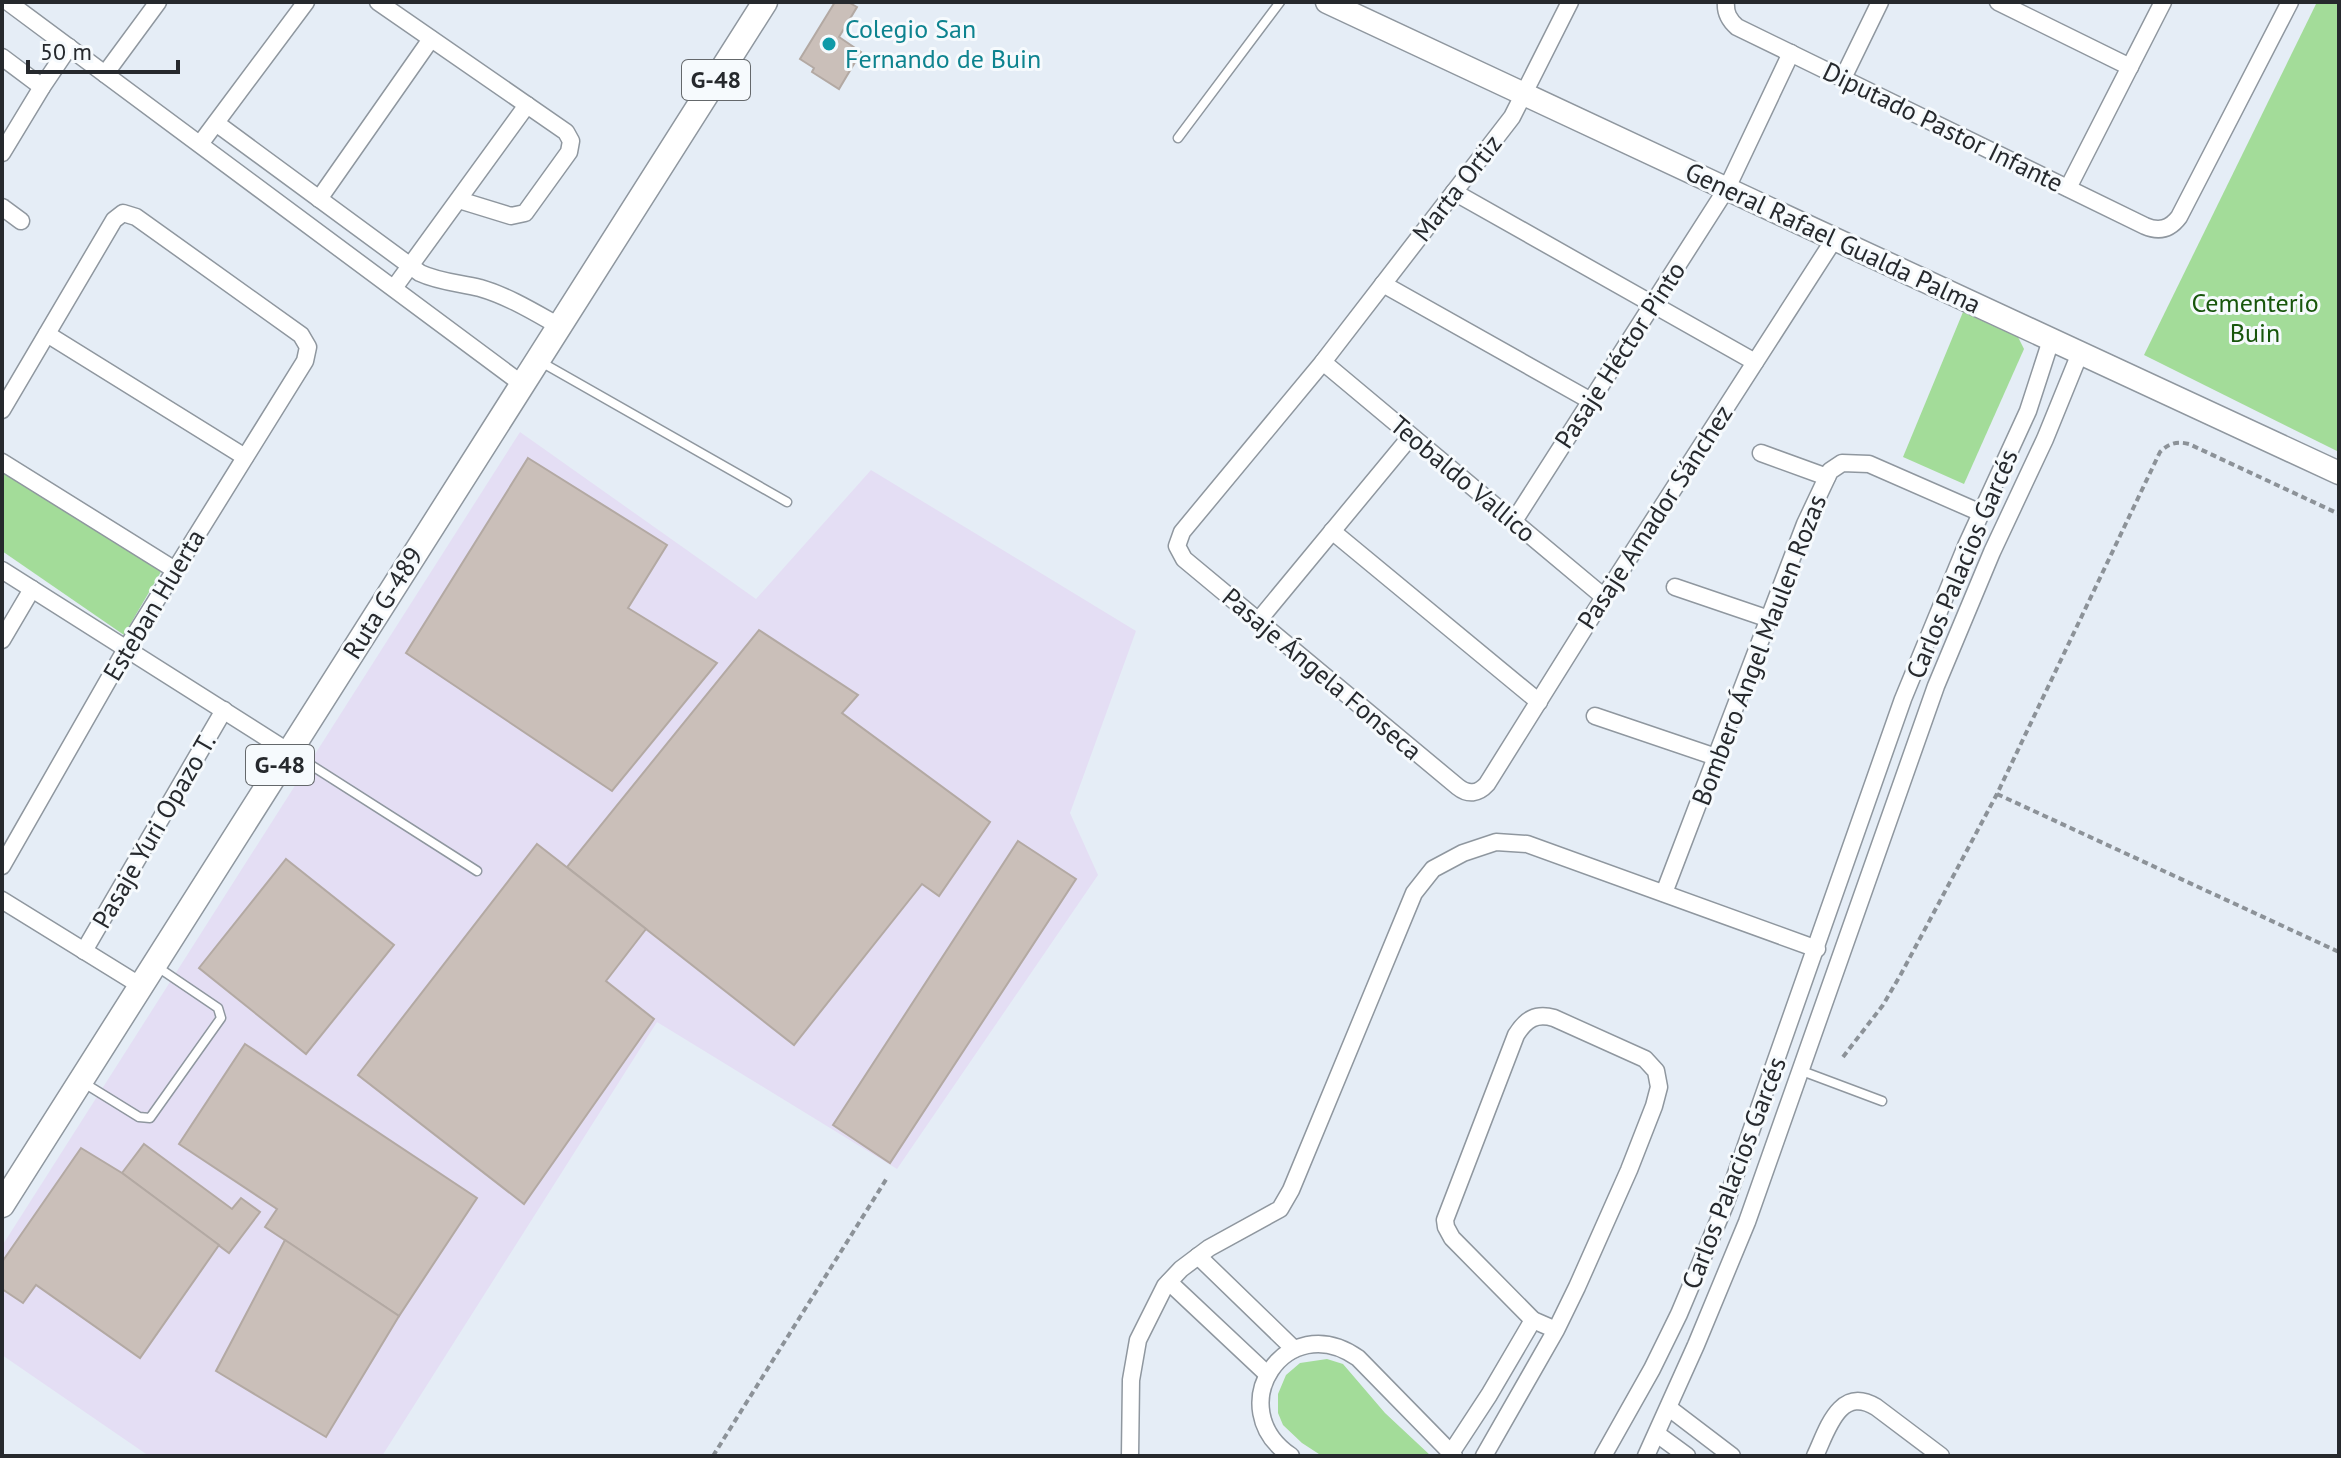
<svg xmlns="http://www.w3.org/2000/svg" width="2341" height="1458" font-family="'PT Sans',sans-serif">
  <rect width="100%" height="100%" fill="#e5edf6"/>
  <!-- industrial -->
  <polygon fill="#e4def4" points="520,432 756,599 871,470 1136,631 1070,813 1098,875 897,1169 657,1022 382,1456 149,1456 2,1355 2,1246"/>
  <!-- green -->
  <g fill="#a3dc99">
    <polygon points="2317,2 2339,2 2339,452 2144,355"/>
    <polygon points="1963,312 2018,337 2024,349 1964,484 1903,457"/>
    <polygon points="2,469 162,570 124,635 2,551"/>
    <polygon points="1327,1359 1343,1364 1385,1413 1431,1456 1322,1456 1302,1443 1283,1425 1278,1413 1278,1394 1286,1375 1300,1363"/>
  </g>
  <!-- building -->
  <g fill="#cabfb9" stroke="#b3a9a3" stroke-width="2">
    <polygon points="835,2 848,2 857,7 839,37 861,52 839,89 812,72 814,68 800,59"/>
    <polygon points="528,458 667,545 628,608 717,663 612,791 406,653"/>
    <polygon points="759,630 858,695 842,713 990,822 939,896 922,884 794,1045 567,867"/>
    <polygon points="1018,841 1076,879 890,1163 833,1125"/>
    <polygon points="537,844 646,929 606,981 654,1019 524,1204 358,1075"/>
    <polygon points="286,859 394,945 306,1054 199,968"/>
    <polygon points="245,1044 477,1198 399,1316 265,1227 277,1209 179,1144"/>
    <polygon points="144,1144 232,1209 241,1198 260,1212 229,1253 122,1173"/>
    <polygon points="81,1148 122,1173 219,1245 140,1358 36,1285 23,1303 2,1289 2,1262"/>
    <polygon points="285,1240 399,1316 326,1437 216,1371"/>
  </g>
  <g fill="none" stroke-linecap="round" stroke-linejoin="round">
    <defs>
      <g id="lane">
        <polyline points="1178,138 1280,2"/>
        <polyline points="541,362 787,502"/>
        <polyline points="292,753 477,871"/>
        <polyline points="1802,1071 1882,1101"/>
        <polyline points="84,1083 139,1117 150,1118 221,1018 218,1008 156,966"/>
      </g>
      <g id="street">
        <polyline points="8,2 522,384"/>
        <polyline points="378,2 566,132 571,141 569,152 525,213 511,216 459,200"/>
        <path d="M 1570,2 L 1512,117 L 1323,362 L 1182,532 L 1177,546 L 1184,559 L 1458,787 C 1468,795 1478,794 1487,784 L 1604,597 L 1835,238"/>
        <path d="M 1726,2 C 1725,13 1729,20 1737,27 L 2145,226 C 2159,232 2170,229 2179,217 L 2290,2"/>
        <polyline points="1998,2 2130,67"/>
        <polyline points="2,57 42,87"/>
        <polyline points="105,74 158,2"/>
        <polyline points="1843,78 1880,2"/>
        <path d="M 216,123 L 420,273 C 439,282 460,283 480,288 C 508,296 534,312 559,326"/>
        <polyline points="200,144 306,2"/>
        <polyline points="2,153 42,87 69,47"/>
        <polyline points="2068,188 2163,2"/>
        <polyline points="1454,192 1755,362"/>
        <polyline points="319,199 431,39"/>
        <polyline points="2,207 21,221"/>
        <polyline points="1383,284 1591,401"/>
        <polyline points="394,288 527,105"/>
        <polyline points="47,334 245,457"/>
        <polyline points="1323,362 1604,597"/>
        <polyline points="2,410 114,220 123,213 136,217 301,335 308,347 305,361 126,649 2,866"/>
        <polyline points="1761,453 1827,477"/>
        <polyline points="2,462 175,570"/>
        <polyline points="1514,521 1727,188 1791,53"/>
        <polyline points="1332,531 1539,702"/>
        <polyline points="2,570 289,752"/>
        <polyline points="1675,587 1769,619"/>
        <polyline points="1258,621 1411,436"/>
        <polyline points="2,640 32,589"/>
        <polyline points="1595,716 1716,757"/>
        <polyline points="1664,893 1805,524 1830,471 1842,463 1869,464 1981,513"/>
        <polyline points="2,900 141,986"/>
        <polyline points="84,951 224,710"/>
        <polyline points="1198,1256 1294,1349"/>
        <polyline points="1169,1282 1267,1374"/>
        <polyline points="1669,1408 1732,1456"/>
        <polyline points="1657,1434 1687,1456"/>
        <polyline points="1451,1453 1489,1395 1533,1320"/>
        <polyline points="1130,1456 1131,1380 1138,1340 1165,1286 1181,1269 1209,1248 1280,1209 1291,1190 1414,893 1433,869 1463,853 1496,842 1527,844 1817,949"/>
        <path d="M 1291,1456 C 1220,1408 1286,1307 1358,1358 L 1454,1456"/>
        <path d="M 1484,1456 L 1556,1330 L 1577,1287 L 1629,1170 L 1654,1106 L 1659,1087 L 1656,1071 L 1645,1059 L 1554,1018 C 1536,1013 1526,1019 1516,1035 L 1445,1220 L 1446,1227 L 1452,1238 L 1533,1320 L 1556,1330"/>
        <polyline points="1603,1456 1652,1369 1679,1314 1725,1205 1903,699 1966,546 2028,411 2051,340"/>
        <polyline points="1646,1456 1696,1345 1747,1222 1936,686 1992,552 2045,439 2080,353"/>
        <path d="M 1815,1456 C 1827,1431 1839,1385 1876,1407 L 1941,1456"/>
      </g>
      <path id="secondary" d="M 1327,2 C 1664,160 2001,317 2339,473"/>
      <polyline id="primary" points="2,1205 765,2"/>
    </defs>
    <!-- lane casing -->
    <use href="#lane" stroke="#8f979f" stroke-width="11"/>
    <!-- street casing -->
    <use href="#street" stroke="#8f979f" stroke-width="19"/>
    <!-- secondary casing -->
    <use href="#secondary" stroke="#8f979f" stroke-width="25"/>
    <!-- primary casing -->
    <use href="#primary" stroke="#8f979f" stroke-width="27"/>
    <!-- path -->
    <g stroke="#8c9298" stroke-width="4" stroke-dasharray="6 4" stroke-linecap="butt">
      <polyline points="1997,794 2339,952"/>
      <path d="M 1843,1057 L 1883,1005 L 1901,974 L 1997,794 L 2160,452 C 2169,443 2177,441 2189,444 L 2339,514"/>
      <polyline points="713,1456 887,1178"/>
    </g>
    <!-- lane -->
    <use href="#lane" stroke="#fff" stroke-width="8"/>
    <!-- street -->
    <use href="#street" stroke="#fff" stroke-width="16"/>
    <!-- secondary -->
    <use href="#secondary" stroke="#fff" stroke-width="22"/>
    <!-- primary -->
    <use href="#primary" stroke="#fff" stroke-width="24"/>
  </g>
  <!-- markers -->
  <circle fill="#0f9aa8" stroke="#f6fafd" stroke-width="3" cx="829" cy="44" r="8"/>
  <g text-anchor="middle" stroke-width="6" stroke-linejoin="round" paint-order="stroke">
    <!-- shield labels -->
    <g fill="#f6fafd" stroke="#64686b" stroke-width="2">
      <rect x="682" y="60" width="68" height="40" rx="6"/>
      <rect x="246" y="745" width="68" height="40" rx="6"/>
    </g>
    <g font-size="24" font-weight="bold" fill="#26292d">
      <text x="716" y="88">G-48</text>
      <text x="280" y="773">G-48</text>
    </g>
    <!-- culture labels -->
    <g font-size="26" fill="#0d838f" stroke="#f6fafd" text-anchor="start">
      <text x="845" y="38">Colegio San<tspan x="845" dy="30">Fernando de Buin</tspan></text>
    </g>
    <!-- street labels -->
    <g font-size="26" fill="#26292d" stroke="#f6fafd">
      <text transform="translate(1943 127) rotate(26)" y="9">Diputado Pastor Infante</text>
      <text transform="translate(1457 188) rotate(-52)" y="9">Marta Ortiz</text>
      <text transform="translate(1833 238) rotate(25)" y="9">General Rafael Gualda Palma</text>
      <text transform="translate(1620 355) rotate(-57)" y="9">Pasaje Héctor Pinto</text>
      <text transform="translate(1463 479) rotate(40)" y="9">Teobaldo Vallico</text>
      <text transform="translate(1655 517) rotate(-57)" y="9">Pasaje Amador Sánchez</text>
      <text transform="translate(1962 564) rotate(-67)" y="9">Carlos Palacios Garcés</text>
      <text transform="translate(383 603) rotate(-58)" y="9">Ruta G-489</text>
      <text transform="translate(154 605) rotate(-59)" y="9">Esteban Huerta</text>
      <text transform="translate(1759 650) rotate(-69)" y="9">Bombero Ángel Maulen Rozas</text>
      <text transform="translate(1322 674) rotate(40)" y="9">Pasaje Ángela Fonseca</text>
      <text transform="translate(154 831) rotate(-60)" y="9">Pasaje Yuri Opazo T.</text>
      <text transform="translate(1734 1173) rotate(-69)" y="9">Carlos Palacios Garcés</text>
    </g>
    <!-- park labels -->
    <g font-size="26" fill="#18560c" stroke="#f6fafd">
      <text x="2255" y="312">Cementerio<tspan x="2255" dy="30">Buin</tspan></text>
    </g>
  </g>
  <!-- border -->
  <rect width="2341" height="1458" fill="none" stroke="#26292d" stroke-width="8"/>
  <!-- scale -->
  <path d="M28 60v12h150v-12" fill="none" stroke="#26292d" stroke-width="4"/>
  <text x="40" y="60" font-size="24" fill="#26292d" stroke="#f6fafd" stroke-width="6" paint-order="stroke">50 m</text>
</svg>
